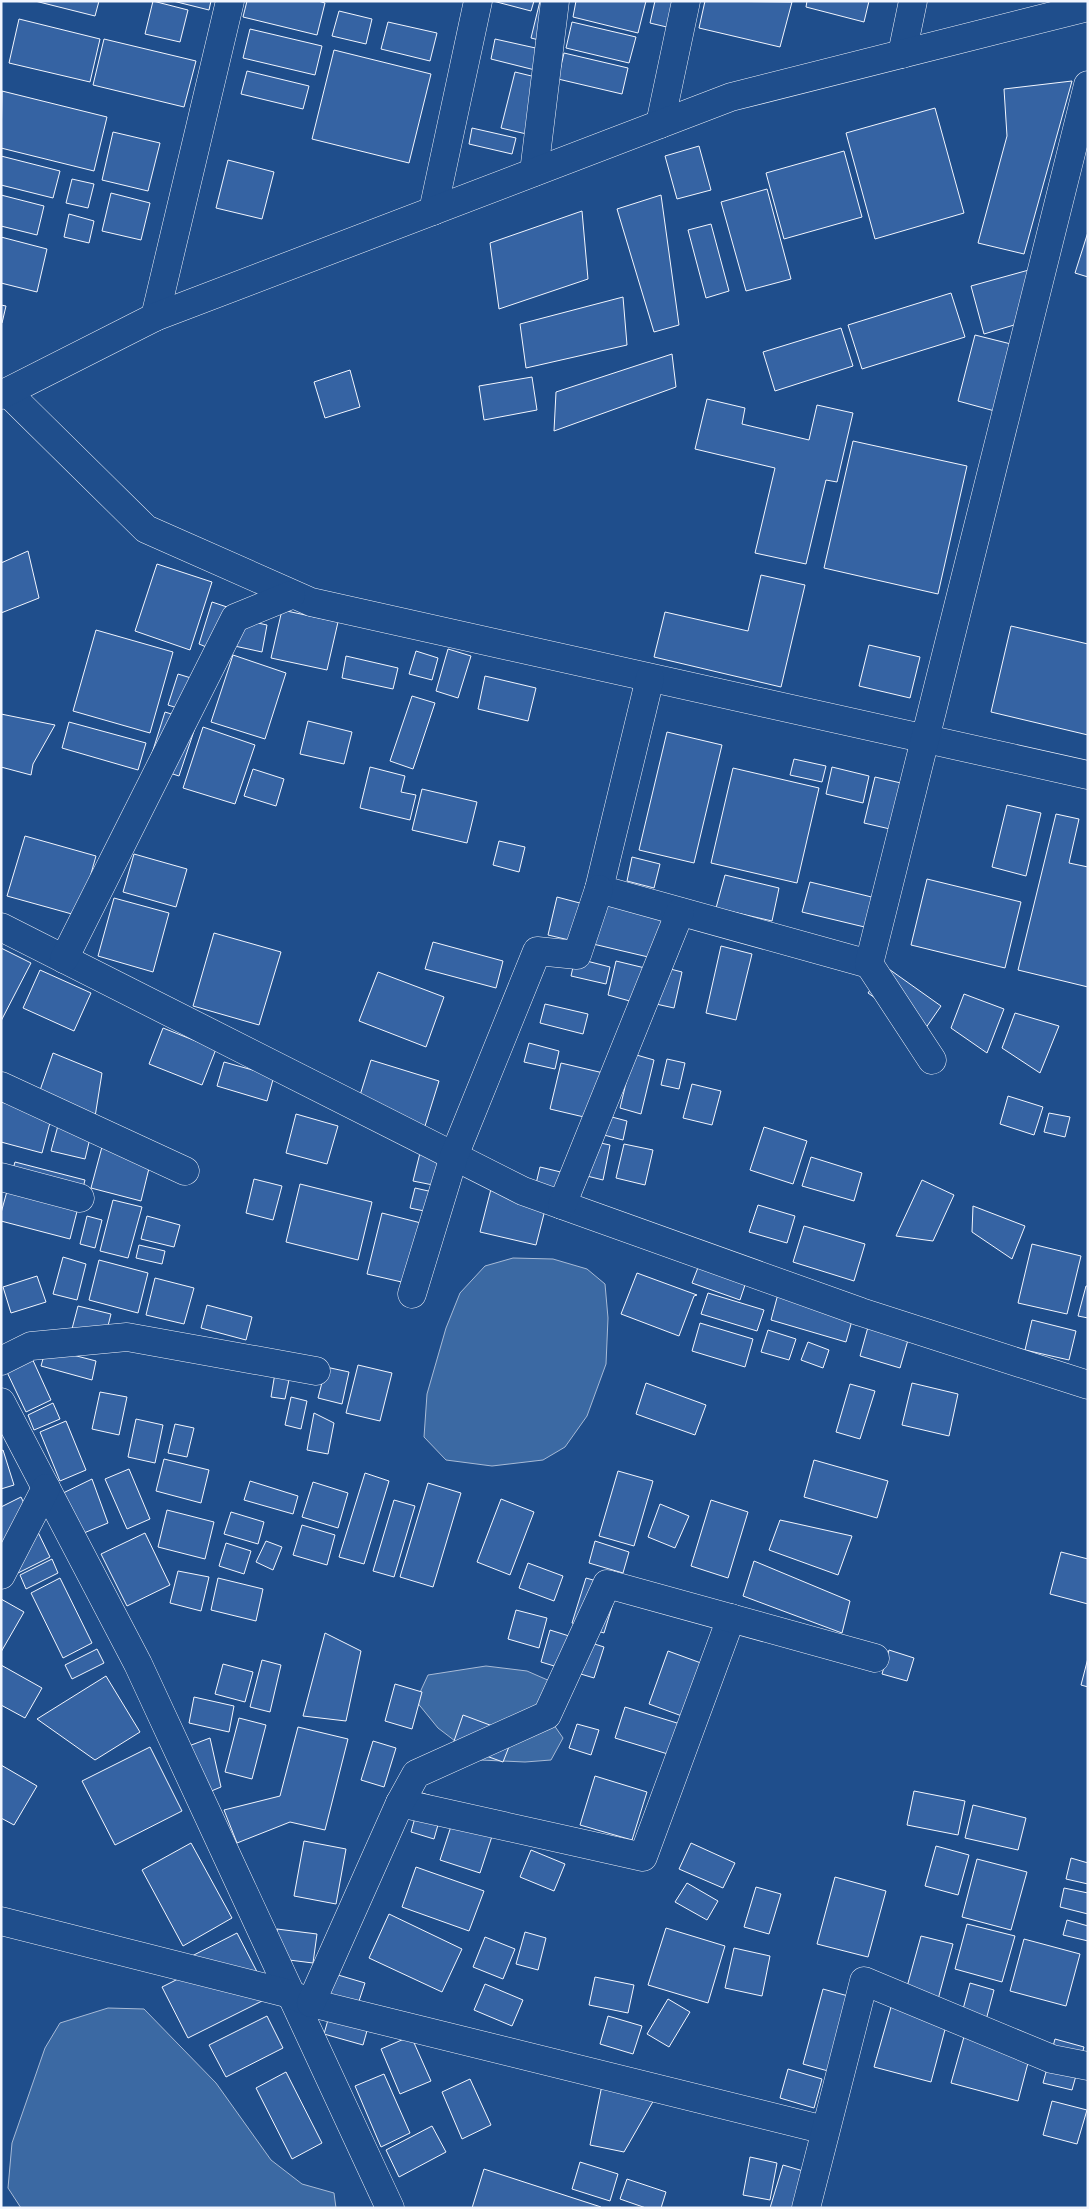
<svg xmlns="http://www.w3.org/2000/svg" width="1089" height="2209" font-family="Quicksand,sans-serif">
  <rect width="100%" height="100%" fill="#1f4e8c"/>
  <!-- water -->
  <g fill="#3b69a3" stroke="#a8bbd7">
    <polygon points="513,1258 553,1259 587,1269 605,1284 608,1318 606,1364 587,1416 565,1447 543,1460 492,1466 446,1460 424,1437 427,1394 446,1328 460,1293 485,1266"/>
    <polygon points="486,1666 527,1671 559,1685 547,1715 563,1738 551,1760 525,1762 480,1760 438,1728 416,1701 428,1675"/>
    <polygon points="108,2008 144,2009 216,2083 271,2160 302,2184 334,2193 336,2208 21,2208 8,2188 12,2143 45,2048 60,2023"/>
  </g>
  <!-- building -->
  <g fill="#3563a3" stroke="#f2f6ff">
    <polygon points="35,1 99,1 95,16"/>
    <polygon points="153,1 188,10 180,42 145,34"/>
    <polygon points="173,1 211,1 209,10"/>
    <polygon points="247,1 318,1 325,3 317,35 243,17"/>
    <polygon points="493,1 534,1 531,11"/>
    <polygon points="540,1 550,1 551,43 531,38"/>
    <polygon points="576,1 646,1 638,33 573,17"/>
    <polygon points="655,1 681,1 675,29 650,23"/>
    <polygon points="705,1 792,2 780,47 699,28"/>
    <polygon points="807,1 869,1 864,22 806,7"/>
    <polygon points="339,11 372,19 366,44 332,36"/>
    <polygon points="19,19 100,39 90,82 9,63"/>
    <polygon points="388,22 437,33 430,61 381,49"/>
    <polygon points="572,22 636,37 629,63 566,48"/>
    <polygon points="250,29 322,46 315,75 243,58"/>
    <polygon points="104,39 196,61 184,107 93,85"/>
    <polygon points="495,39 540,49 535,70 491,59"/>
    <polygon points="334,50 431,74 409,163 312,139"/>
    <polygon points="564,53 628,68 622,94 558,79"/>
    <polygon points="247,71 309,86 303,109 241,94"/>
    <polygon points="515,72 548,80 535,136 501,128"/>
    <polygon points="1072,81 1024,254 978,243 1007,136 1004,89"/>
    <polygon points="2,91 107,117 94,171 1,148"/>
    <polygon points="935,108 964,213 875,239 846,133"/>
    <polygon points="472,128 516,138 512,154 469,144"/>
    <polygon points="113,132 160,143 148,191 102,180"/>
    <polygon points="699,146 711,190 677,199 665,156"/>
    <polygon points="844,151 862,217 784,239 766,173"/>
    <polygon points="1,156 60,171 53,198 1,185"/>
    <polygon points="228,160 274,172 262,219 216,208"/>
    <polygon points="72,179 94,184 88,208 66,203"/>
    <polygon points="767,189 791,279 746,291 721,202"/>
    <polygon points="111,193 150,203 141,240 102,231"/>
    <polygon points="1,195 44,206 37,235 1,226"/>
    <polygon points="661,195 679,325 654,332 617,209"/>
    <polygon points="582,211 588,279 499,309 490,243"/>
    <polygon points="69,214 94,221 89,243 64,237"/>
    <polygon points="711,224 729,291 706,298 688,230"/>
    <polygon points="1088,232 1088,277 1075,273"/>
    <polygon points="1,237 47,249 37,292 1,283"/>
    <polygon points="1036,268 1024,322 984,334 971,286"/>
    <polygon points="951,293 965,337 862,369 848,325"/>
    <polygon points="623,297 627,345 526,368 520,324"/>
    <polygon points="1,305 6,306 2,323 1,322"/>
    <polygon points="841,328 853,366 775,391 763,352"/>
    <polygon points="975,335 1019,346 1002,413 958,401"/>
    <polygon points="672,354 676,387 554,431 556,392"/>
    <polygon points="350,370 360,407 325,418 314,382"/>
    <polygon points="532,377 537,410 484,420 479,386"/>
    <polygon points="707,399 745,408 742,424 809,440 817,405 853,413 837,482 826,480 806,564 755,553 775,468 695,449"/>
    <polygon points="853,441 967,466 938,594 824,568"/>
    <polygon points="28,551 39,598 1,613 1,563"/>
    <polygon points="157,564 212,582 190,650 135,631"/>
    <polygon points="761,575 805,585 781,687 654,657 665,612 748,631"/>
    <polygon points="212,602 230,608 216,651 199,644"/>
    <polygon points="282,610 338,622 327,670 271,658"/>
    <polygon points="235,618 267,625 262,652 230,645"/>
    <polygon points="1011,626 1088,644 1088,735 991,712"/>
    <polygon points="96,630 173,652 150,733 73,711"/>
    <polygon points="869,645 920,657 910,698 859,686"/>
    <polygon points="448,649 471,656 458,698 436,691"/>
    <polygon points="416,651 438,658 432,680 409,674"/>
    <polygon points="233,655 286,673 265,739 211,722"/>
    <polygon points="346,656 398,668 393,689 342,678"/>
    <polygon points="178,674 204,682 193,713 168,705"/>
    <polygon points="485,676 536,688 528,721 478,709"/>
    <polygon points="412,696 435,703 413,769 390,761"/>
    <polygon points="165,712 197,722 179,776 148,766"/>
    <polygon points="1,714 55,725 33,764 31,775 1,767"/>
    <polygon points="308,721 352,732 344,764 300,754"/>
    <polygon points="69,722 146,743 138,770 62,748"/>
    <polygon points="203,727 255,745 235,804 183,788"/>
    <polygon points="667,732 722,745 694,863 639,850"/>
    <polygon points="794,759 826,766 822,782 790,775"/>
    <polygon points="370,767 405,776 401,792 416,795 410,820 360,808"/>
    <polygon points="832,767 869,776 863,803 826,794"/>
    <polygon points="733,768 819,788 797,883 711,863"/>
    <polygon points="253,769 284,779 276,806 244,796"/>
    <polygon points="875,777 914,786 903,832 864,823"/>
    <polygon points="422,789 477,802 467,843 412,830"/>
    <polygon points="1007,805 1041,813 1026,876 992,867"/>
    <polygon points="1056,814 1079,819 1069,863 1088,867 1088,987 1018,970"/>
    <polygon points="25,836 96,856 79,916 7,896"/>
    <polygon points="499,841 525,847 519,872 493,865"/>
    <polygon points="134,854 187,869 176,907 123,892"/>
    <polygon points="632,857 660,864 654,888 627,881"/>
    <polygon points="725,875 779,888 772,921 716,908"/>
    <polygon points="927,879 1021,902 1005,968 911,945"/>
    <polygon points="810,882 884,900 877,930 802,912"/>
    <polygon points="557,897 595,907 586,944 548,935"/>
    <polygon points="114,898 169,913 153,972 98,956"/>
    <polygon points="603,901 671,917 661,960 593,944"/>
    <polygon points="214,933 281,952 259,1025 193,1006"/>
    <polygon points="433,942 503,961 496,988 425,969"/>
    <polygon points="721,946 752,954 736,1020 706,1013"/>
    <polygon points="1,948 31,963 1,1021"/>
    <polygon points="575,958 610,967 606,984 571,976"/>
    <polygon points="616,961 645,968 637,1003 608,995"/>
    <polygon points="655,965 682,972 674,1008 647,1002"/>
    <polygon points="886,967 941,1006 923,1032 868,993"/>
    <polygon points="40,970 91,993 74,1031 23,1008"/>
    <polygon points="378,972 444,997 426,1047 359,1021"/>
    <polygon points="964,994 1004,1009 987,1053 951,1028"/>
    <polygon points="545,1004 588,1014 583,1034 540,1023"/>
    <polygon points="1015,1013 1059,1026 1040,1073 1002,1048"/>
    <polygon points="163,1028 216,1049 202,1085 149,1064"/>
    <polygon points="529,1043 559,1051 555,1069 524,1062"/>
    <polygon points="53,1053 102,1073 95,1117 37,1099"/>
    <polygon points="633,1054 654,1060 641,1114 620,1108"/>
    <polygon points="667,1059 685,1063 679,1089 661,1085"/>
    <polygon points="371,1060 439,1081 425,1126 357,1105"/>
    <polygon points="224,1062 274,1076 267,1101 217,1086"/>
    <polygon points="561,1063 612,1075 601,1121 550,1109"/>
    <polygon points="692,1084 721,1091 712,1125 683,1118"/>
    <polygon points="1008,1096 1043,1107 1034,1135 1000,1124"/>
    <polygon points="1,1102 52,1115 42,1153 1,1142"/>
    <polygon points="1049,1113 1070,1117 1065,1137 1044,1132"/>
    <polygon points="296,1114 338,1126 327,1164 286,1153"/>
    <polygon points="608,1116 627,1121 623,1140 604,1135"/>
    <polygon points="59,1122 92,1130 85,1159 51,1151"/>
    <polygon points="764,1127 807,1141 793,1184 750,1170"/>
    <polygon points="591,1141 610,1145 603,1180 583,1175"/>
    <polygon points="103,1143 152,1156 141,1201 91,1188"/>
    <polygon points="624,1144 653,1150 645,1185 616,1178"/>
    <polygon points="420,1153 445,1159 438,1186 413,1181"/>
    <polygon points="811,1157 862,1173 854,1201 802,1186"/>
    <polygon points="15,1162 85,1180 70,1239 1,1221 1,1213"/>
    <polygon points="540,1167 569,1174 564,1195 535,1188"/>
    <polygon points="254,1179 282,1186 273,1220 246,1213"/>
    <polygon points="922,1180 954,1195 933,1241 896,1236"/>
    <polygon points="300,1184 372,1202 358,1260 286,1242"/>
    <polygon points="415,1188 433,1192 429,1212 410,1208"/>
    <polygon points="491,1189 547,1202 536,1245 480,1232"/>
    <polygon points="113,1200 142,1207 128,1258 100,1251"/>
    <polygon points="758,1205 795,1216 787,1243 749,1232"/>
    <polygon points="973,1206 1025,1226 1012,1259 972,1232"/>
    <polygon points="382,1213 421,1223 406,1283 367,1274"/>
    <polygon points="87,1216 102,1220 95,1248 80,1244"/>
    <polygon points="147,1216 180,1225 174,1247 141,1239"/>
    <polygon points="804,1226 865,1244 854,1281 793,1262"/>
    <polygon points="1032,1244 1081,1256 1067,1314 1018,1303"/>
    <polygon points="139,1245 165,1251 162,1264 136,1258"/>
    <polygon points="63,1257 86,1264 77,1300 53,1294"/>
    <polygon points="99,1260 148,1273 138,1313 89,1300"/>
    <polygon points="699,1265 746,1282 740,1300 692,1283"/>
    <polygon points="637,1273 697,1295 694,1296 679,1336 621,1314"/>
    <polygon points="37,1276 46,1302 11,1313 3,1287"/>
    <polygon points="155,1278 194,1288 184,1324 146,1315"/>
    <polygon points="1086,1286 1088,1286 1088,1318 1078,1316"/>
    <polygon points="708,1293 764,1310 757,1331 701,1314"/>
    <polygon points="778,1294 853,1317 846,1342 771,1320"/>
    <polygon points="207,1305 252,1317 246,1340 201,1328"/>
    <polygon points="78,1306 111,1314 101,1353 68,1344"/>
    <polygon points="1032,1320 1076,1331 1069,1360 1025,1350"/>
    <polygon points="700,1323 753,1339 745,1367 692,1351"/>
    <polygon points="868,1327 908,1340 900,1368 860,1356"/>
    <polygon points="768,1330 796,1339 789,1360 761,1352"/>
    <polygon points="808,1342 829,1350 823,1368 801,1360"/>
    <polygon points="46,1348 96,1361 92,1380 41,1366"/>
    <polygon points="31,1356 51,1400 26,1412 5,1368"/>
    <polygon points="358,1365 392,1373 380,1421 346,1413"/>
    <polygon points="326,1367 349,1372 342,1404 318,1398"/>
    <polygon points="275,1373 290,1375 285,1399 271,1397"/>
    <polygon points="646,1383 706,1405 695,1435 636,1414"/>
    <polygon points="912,1383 958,1394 949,1436 902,1425"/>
    <polygon points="850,1384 875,1391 860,1439 836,1432"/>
    <polygon points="100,1392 127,1397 119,1435 92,1429"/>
    <polygon points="291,1397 307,1401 301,1429 285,1425"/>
    <polygon points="53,1403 60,1419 34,1430 28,1415"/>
    <polygon points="314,1413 334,1423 328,1454 307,1450"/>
    <polygon points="136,1419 163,1425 155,1463 128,1457"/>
    <polygon points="66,1421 86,1470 60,1481 40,1432"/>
    <polygon points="175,1424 194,1428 187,1457 168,1453"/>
    <polygon points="3,1450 14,1485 1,1489 1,1451"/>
    <polygon points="164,1459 209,1470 201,1503 156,1491"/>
    <polygon points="814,1460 888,1481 877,1518 804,1497"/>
    <polygon points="129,1469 150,1519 127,1529 105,1479"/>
    <polygon points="618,1471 653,1481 634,1546 599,1536"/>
    <polygon points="365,1473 389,1481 364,1564 339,1557"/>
    <polygon points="92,1479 108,1523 79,1535 57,1496"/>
    <polygon points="250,1481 298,1496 293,1514 244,1500"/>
    <polygon points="313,1482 348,1493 338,1528 302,1517"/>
    <polygon points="428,1483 461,1493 433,1587 400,1577"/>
    <polygon points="21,1497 50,1557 14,1575 1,1547 1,1507"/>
    <polygon points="501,1499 534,1512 510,1575 477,1562"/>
    <polygon points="394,1500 415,1506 394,1577 373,1571"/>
    <polygon points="711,1500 748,1512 728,1578 691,1566"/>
    <polygon points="660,1504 689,1516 675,1548 648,1537"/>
    <polygon points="167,1510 214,1522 205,1559 158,1547"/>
    <polygon points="231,1512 264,1522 258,1544 224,1534"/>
    <polygon points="780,1520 852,1536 838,1575 769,1550"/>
    <polygon points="302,1525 335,1535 327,1565 293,1555"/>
    <polygon points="145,1533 170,1585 127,1606 101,1554"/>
    <polygon points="266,1541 282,1547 273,1570 256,1562"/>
    <polygon points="595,1541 629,1552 623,1573 589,1563"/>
    <polygon points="226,1543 251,1551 244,1574 219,1566"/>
    <polygon points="1061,1552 1088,1559 1088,1604 1050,1594"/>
    <polygon points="52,1559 58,1573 26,1589 20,1575"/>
    <polygon points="754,1561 850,1601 842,1633 743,1596"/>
    <polygon points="528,1563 563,1576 554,1601 519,1588"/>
    <polygon points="178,1571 209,1577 201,1611 170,1603"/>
    <polygon points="60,1578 92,1643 63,1658 31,1593"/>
    <polygon points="218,1578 263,1589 256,1621 211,1610"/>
    <polygon points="586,1578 618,1587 604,1633 572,1623"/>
    <polygon points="1,1599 24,1612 1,1652"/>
    <polygon points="516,1610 547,1618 539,1648 508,1639"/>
    <polygon points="550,1630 604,1647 594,1678 541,1662"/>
    <polygon points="325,1633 361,1651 346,1721 303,1716"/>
    <polygon points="97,1649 104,1663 72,1679 65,1665"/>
    <polygon points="889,1650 914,1658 907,1681 882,1674"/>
    <polygon points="668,1651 701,1663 682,1716 649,1704"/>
    <polygon points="1088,1658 1088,1687 1081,1685"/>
    <polygon points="262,1660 281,1665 270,1712 250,1707"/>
    <polygon points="223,1664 253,1672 245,1702 215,1694"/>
    <polygon points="1,1665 42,1688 25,1718 1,1705"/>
    <polygon points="106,1676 140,1732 95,1760 37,1719"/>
    <polygon points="395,1684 422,1692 412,1729 385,1721"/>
    <polygon points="194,1697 234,1706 229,1732 189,1723"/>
    <polygon points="625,1707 690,1727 681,1758 615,1738"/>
    <polygon points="463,1715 514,1734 503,1762 453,1744"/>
    <polygon points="239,1718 266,1725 252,1779 225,1772"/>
    <polygon points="577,1724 599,1730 591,1755 569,1748"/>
    <polygon points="298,1727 348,1739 325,1830 290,1822 237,1843 224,1810 280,1796"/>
    <polygon points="210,1738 221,1787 204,1794 186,1747"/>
    <polygon points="373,1741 396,1748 384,1787 361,1780"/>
    <polygon points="150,1747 182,1811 115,1845 82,1781"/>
    <polygon points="1,1765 37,1786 14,1825 1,1818"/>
    <polygon points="595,1776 647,1792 632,1840 580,1825"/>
    <polygon points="914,1791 965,1801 958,1835 907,1825"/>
    <polygon points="422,1793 445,1800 434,1839 411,1832"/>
    <polygon points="973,1805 1026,1818 1018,1850 965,1838"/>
    <polygon points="456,1811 496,1824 480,1873 440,1860"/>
    <polygon points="304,1841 346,1849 336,1904 294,1896"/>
    <polygon points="191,1843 232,1918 183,1946 142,1870"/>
    <polygon points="691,1843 735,1863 723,1888 679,1869"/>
    <polygon points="936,1846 969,1855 958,1895 925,1886"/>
    <polygon points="531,1850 565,1864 554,1891 520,1877"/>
    <polygon points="1071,1858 1088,1863 1088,1884 1066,1879"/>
    <polygon points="977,1859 1027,1872 1011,1930 962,1917"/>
    <polygon points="416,1867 484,1891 469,1931 402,1907"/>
    <polygon points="835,1877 886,1891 868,1957 817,1944"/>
    <polygon points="687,1883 718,1901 707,1920 675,1902"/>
    <polygon points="756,1887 781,1894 769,1934 744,1927"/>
    <polygon points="1064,1888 1088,1893 1088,1914 1060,1907"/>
    <polygon points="389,1914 462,1949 442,1992 369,1958"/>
    <polygon points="1067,1920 1088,1926 1088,1941 1063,1935"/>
    <polygon points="967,1924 1015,1936 1002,1982 955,1969"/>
    <polygon points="666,1928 725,1946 708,2003 648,1985"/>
    <polygon points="277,1929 317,1934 313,1963 281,1959"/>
    <polygon points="525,1932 546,1938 538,1970 516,1964"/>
    <polygon points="237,1933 270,1997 188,2038 162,1987 194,1971 188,1958"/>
    <polygon points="921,1936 953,1944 937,2003 905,1994"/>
    <polygon points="485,1937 515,1949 503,1979 473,1967"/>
    <polygon points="1024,1939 1080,1954 1066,2006 1010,1991"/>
    <polygon points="734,1948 770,1956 762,1996 725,1988"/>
    <polygon points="328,1972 365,1983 357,2007 321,1997"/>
    <polygon points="595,1977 634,1985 628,2013 589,2005"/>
    <polygon points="970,1983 994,1990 986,2020 962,2013"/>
    <polygon points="485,1984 523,2000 512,2026 474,2010"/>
    <polygon points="823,1989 866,2001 846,2076 803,2064"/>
    <polygon points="668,1999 690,2012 669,2047 647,2034"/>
    <polygon points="333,2002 372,2013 363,2045 324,2034"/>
    <polygon points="891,2007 947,2022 931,2082 874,2067"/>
    <polygon points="267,2016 283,2048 226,2077 209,2045"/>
    <polygon points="608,2016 642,2026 633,2054 600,2044"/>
    <polygon points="967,2026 1033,2044 1018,2101 951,2083"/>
    <polygon points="411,2036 431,2081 400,2094 381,2049"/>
    <polygon points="1055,2039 1084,2047 1072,2090 1043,2083"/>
    <polygon points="606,2065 667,2077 624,2152 590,2145"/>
    <polygon points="788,2069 822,2079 814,2108 780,2098"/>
    <polygon points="286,2072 322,2143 292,2159 256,2088"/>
    <polygon points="384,2074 410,2133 381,2147 355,2086"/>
    <polygon points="470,2079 491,2125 462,2139 442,2092"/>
    <polygon points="1052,2101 1087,2110 1077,2144 1043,2135"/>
    <polygon points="432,2126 446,2152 399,2177 386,2150"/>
    <polygon points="750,2157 777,2163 770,2200 743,2195"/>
    <polygon points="580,2162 618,2174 610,2201 572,2189"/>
    <polygon points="783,2165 810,2173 802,2208 770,2208"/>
    <polygon points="484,2169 601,2207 601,2208 472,2208"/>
    <polygon points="627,2179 666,2192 661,2208 646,2208 620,2199"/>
  </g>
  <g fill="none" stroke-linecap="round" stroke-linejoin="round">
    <defs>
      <g id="street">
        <polyline points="902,54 913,1"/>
        <polyline points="660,124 686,1"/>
        <polyline points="534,172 555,1"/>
        <polyline points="433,211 478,1"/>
        <polyline points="155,317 230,1"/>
        <polyline points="7,392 146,529 311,602 1088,775"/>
        <polyline points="1,395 155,317 731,97 1088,7"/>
        <polyline points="650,678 599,889 869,964"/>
        <polyline points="1,927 523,1191 861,1312 1088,1385"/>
        <polyline points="64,959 235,618 291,595"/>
        <polyline points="932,1060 869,964 1088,85"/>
        <polyline points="1,1086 185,1171"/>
        <polyline points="1,1177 80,1198"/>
        <polyline points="562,1205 680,912"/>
        <polyline points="412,1294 454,1156 537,951 577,955 599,889"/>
        <polyline points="1,1361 31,1346 127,1337 316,1371"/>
        <polyline points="1,1402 138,1664 390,2208"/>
        <polyline points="1,1575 46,1488"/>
        <polyline points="400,1803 643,1857 731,1618"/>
        <polyline points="1,1921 290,1994 311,2003 825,2130"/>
        <polyline points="311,2003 400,1803 416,1774 547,1715 607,1584 875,1658"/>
        <polyline points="806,2208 864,1981 1052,2059 1088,2066"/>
      </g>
    </defs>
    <!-- street casing -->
    <use href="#street" stroke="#f2f6ff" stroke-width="29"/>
    <!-- street -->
    <use href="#street" stroke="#1f4e8c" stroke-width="28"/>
  </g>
  <!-- border -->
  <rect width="1089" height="2209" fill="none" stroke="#f2f6ff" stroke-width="5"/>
</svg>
